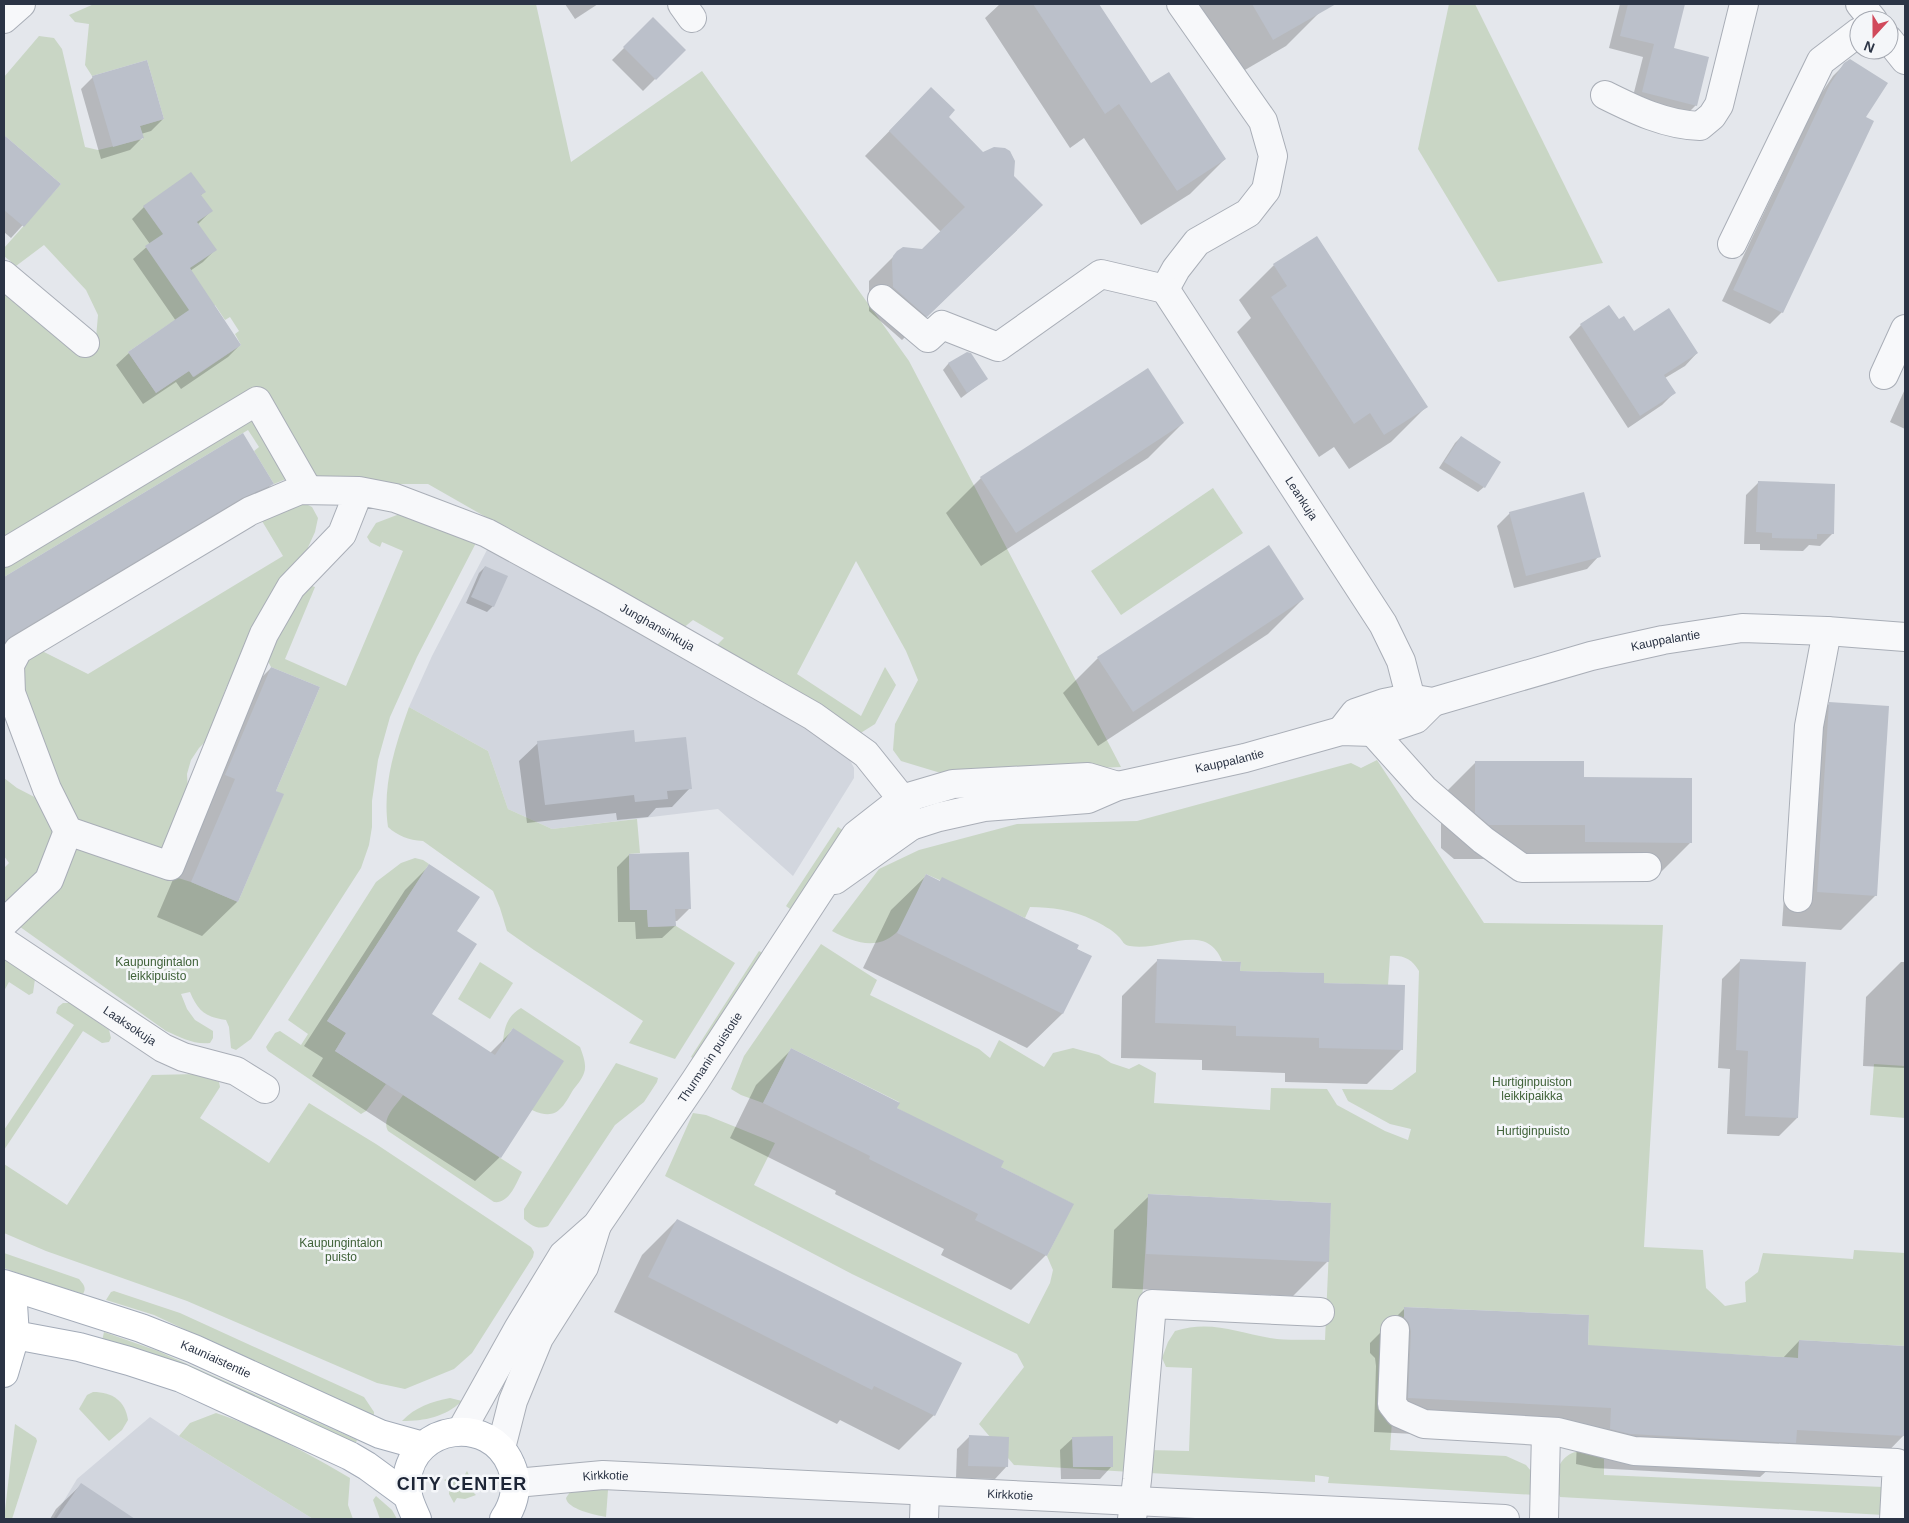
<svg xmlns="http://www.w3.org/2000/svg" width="1909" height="1523" font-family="Arial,sans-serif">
  <rect width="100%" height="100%" fill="#e4e7ec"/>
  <!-- built -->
  <g fill="#d2d6de">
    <polygon points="489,546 810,731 848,756 854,768 854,778 793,876 718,809 552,829 508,809 488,751 409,707 432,656"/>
    <polygon points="150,1417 179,1436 313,1519 53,1519 77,1479"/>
  </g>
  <!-- green -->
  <g fill="#c9d6c5" fill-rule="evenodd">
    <path d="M 94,4 L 536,4 L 571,162 L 702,71 L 909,361 L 1121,767 L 944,774 L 901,761 L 893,750 L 895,724 L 918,680 L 906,651 L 856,561 L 797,674 L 861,716 L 885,667 L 896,685 L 875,724 L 859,734 L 715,647 L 724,638 L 693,620 L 682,629 L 428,484 L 326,484 L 314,480 L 261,388 L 4,546 L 4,284 L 96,338 L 98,315 L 86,290 L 44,245 L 16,266 L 4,256 L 4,248 L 61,184 L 4,135 L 4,77 L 39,36 L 54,38 L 62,49 L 85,147 L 98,150 L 143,139 L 140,126 L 164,119 L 147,60 L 92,76 L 85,65 L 89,24 L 75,22 L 69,15 ZM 215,305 L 225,320 L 230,317 L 239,331 L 235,334 L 241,345 L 194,377 L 189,371 L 156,393 L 128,352 L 169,324 Z"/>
    <polygon points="1449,4 1475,4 1603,263 1498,282 1418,149"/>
    <polygon points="254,419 286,479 274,484 254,451 259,447 248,430 4,577 4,564 243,421"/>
    <polygon points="1213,488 1243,533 1121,615 1091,571"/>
    <polygon points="302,502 312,507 318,518 315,532 305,554 255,628 226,688 207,740 199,748 191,760 187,774 188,793 164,856 74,826 23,707 22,668 29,656 38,651 44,652 88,674 283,556 262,521"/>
    <path d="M 414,512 L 478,539 L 417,657 L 390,717 L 378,760 L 372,801 L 372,827 L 369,845 L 361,868 L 251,1039 L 236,1050 L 231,1048 L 229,1027 L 226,1020 C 205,1017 198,1011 190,992 L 181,994 L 187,1009 L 195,1020 L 213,1031 L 213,1038 L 210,1043 C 194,1045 180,1037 166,1031 L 16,924 L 71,845 L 191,882 L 238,902 L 283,795 L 276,791 L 320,687 L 271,667 L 268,661 L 269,646 L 309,585 L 315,587 L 285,659 L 346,686 L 403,551 L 382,542 L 380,547 L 370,542 L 367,537 L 376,523 L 397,515 Z"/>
    <path d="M 409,707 L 488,751 L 508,809 L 552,829 L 637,819 L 640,853 L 629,854 L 630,910 L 647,910 L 648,927 L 676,926 L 735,963 L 675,1059 L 629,1043 L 643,1021 L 534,950 L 507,931 L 500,908 L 493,891 L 423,841 C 408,840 398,836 388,827 C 382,785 395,746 409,707 Z"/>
    <path d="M 1377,760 L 1484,923 L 1663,925 L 1644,1247 L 1703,1250 L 1706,1288 L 1725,1306 L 1746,1302 L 1745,1282 L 1758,1272 L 1763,1253 L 1853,1259 L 1854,1250 L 1905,1253 L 1905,1346 L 1799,1340 L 1798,1358 L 1588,1346 L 1589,1315 L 1405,1307 L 1392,1421 L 1390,1450 L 1506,1456 L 1526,1465 L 1531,1471 L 1536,1495 L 1328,1483 L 1329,1477 L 1315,1475 L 1315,1482 L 1149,1473 L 1148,1450 L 1189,1451 L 1192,1368 L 1166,1367 L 1162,1358 L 1168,1342 L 1175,1331 C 1210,1320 1236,1332 1270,1338 C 1288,1341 1307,1339 1325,1340 L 1331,1203 L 1149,1194 L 1131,1472 L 1014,1465 L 979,1424 L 1024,1367 L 1017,1354 L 852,1274 L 665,1176 L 693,1113 L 706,1115 L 775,1143 L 754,1185 L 1029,1324 L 1050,1283 L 1053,1270 L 1047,1256 L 1073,1204 L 1001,1167 L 897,1108 L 899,1102 L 791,1048 L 763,1103 L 741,1095 L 731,1089 L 744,1056 L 821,944 L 877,980 L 870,995 L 979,1049 L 990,1058 L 999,1040 L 1044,1067 L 1053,1053 L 1073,1048 L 1099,1055 L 1111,1063 L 1129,1069 L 1139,1064 L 1156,1073 L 1154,1103 L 1270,1110 L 1271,1088 L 1327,1089 L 1337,1105 L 1385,1131 L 1408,1140 L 1411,1129 L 1390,1124 L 1348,1101 L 1342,1089 L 1392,1090 L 1416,1072 L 1419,971 C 1412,959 1403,955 1390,956 L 1388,985 L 1324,983 L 1323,973 L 1240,971 L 1241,962 L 1222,961 C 1206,920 1163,952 1130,946 C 1123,945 1123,941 1119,937 C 1113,930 1101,924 1093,920 C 1073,910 1051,907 1030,907 L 1025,918 L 926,874 C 921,885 903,927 896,933 C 876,951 853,942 832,931 L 879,869 L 919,850 L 1017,824 L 1137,821 L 1351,763 L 1361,768 Z"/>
    <polygon points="4,778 17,788 48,804 56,823 38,876 4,905 4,868 9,863 4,856"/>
    <polygon points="838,827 847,833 794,912 786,906"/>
    <polygon points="415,858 423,860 429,864 327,1021 346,1033 335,1051 386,1084 366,1111 361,1114 268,1051 266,1047 275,1033 280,1031 301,1045 308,1034 288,1020 376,882 401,863"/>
    <polygon points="759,951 764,954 696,1060 691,1057"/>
    <polygon points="4,956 35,979 33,993 29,995 9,982 4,991"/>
    <polygon points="480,962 513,983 490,1019 458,999"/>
    <polygon points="63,1003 70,1003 109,1030 111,1038 109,1042 102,1043 83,1031 4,1150 4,1130 74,1025 56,1013 58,1007"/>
    <path d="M 521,1008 L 580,1047 C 583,1055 587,1065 584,1073 C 582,1079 577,1085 573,1090 C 562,1109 556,1121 532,1110 L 513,1028 L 503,1043 C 504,1028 507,1016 521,1008 Z"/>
    <path d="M 616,1063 L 658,1078 L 657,1082 L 644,1102 L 615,1125 L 548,1226 C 538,1230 532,1226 524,1219 L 524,1209 Z"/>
    <polygon points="1874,1064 1905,1066 1905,1118 1870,1115"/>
    <polygon points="197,1074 219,1082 220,1087 200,1118 269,1163 309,1103 376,1144 531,1247 534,1252 533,1257 472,1353 454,1369 405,1389 377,1383 187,1301 46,1251 4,1233 4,1164 67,1205 152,1075"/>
    <path d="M 403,1095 L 522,1172 C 516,1184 509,1204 494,1202 L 388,1131 C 381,1118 396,1106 403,1095 Z"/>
    <path d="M 4,1253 L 79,1279 C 83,1284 87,1287 83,1294 L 28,1277 L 4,1268 Z"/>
    <polygon points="114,1291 180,1313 364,1397 374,1412 374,1418 154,1315 106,1300 111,1292"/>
    <polygon points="104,1332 158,1351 357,1440 353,1450 102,1341"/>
    <path d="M 93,1392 C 113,1392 125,1401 128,1420 L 122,1430 L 109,1441 L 79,1409 L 87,1395 Z"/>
    <path d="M 450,1398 L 462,1401 C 445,1417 425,1421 402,1421 C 415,1407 431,1402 450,1398 Z"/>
    <path d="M 216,1413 C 263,1429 308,1453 350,1478 L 348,1505 L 353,1519 L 313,1519 L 179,1436 L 190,1423 Z"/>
    <polygon points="15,1424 36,1438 37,1441 12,1519 4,1519"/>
    <path d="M 1579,1451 L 1604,1457 L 1604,1475 L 1883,1487 L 1884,1515 L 1560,1497 C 1552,1478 1557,1455 1579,1451 Z"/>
    <polygon points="467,1471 472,1481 471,1490 476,1495 465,1499 457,1498 454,1503 449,1494 450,1484 444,1480 453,1476 464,1476"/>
    <path d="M 572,1489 L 608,1490 L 606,1517 C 595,1515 567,1509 566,1498 Z"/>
    <polygon points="376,1496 392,1510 397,1519 380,1519 373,1500"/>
  </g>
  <!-- shadow -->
  <g fill="#0003">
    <polygon points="565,4 598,4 575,19"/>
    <polygon points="1000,4 1098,4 1151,85 1225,159 1190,194 1141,225 1084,138 1070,148 985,18"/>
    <polygon points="1197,4 1316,4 1321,11 1286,46 1238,74"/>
    <polygon points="1620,4 1684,4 1672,49 1696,105 1684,117 1631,104 1643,57 1609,48"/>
    <polygon points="653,19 684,50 643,91 612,60"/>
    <polygon points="1845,64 1864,118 1782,312 1770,324 1722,301 1819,97 1833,76"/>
    <polygon points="93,77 163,119 151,131 141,134 142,138 130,150 101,159 81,89"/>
    <polygon points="907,113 947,117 983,153 1013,176 1017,230 902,340 869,311 869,281 898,252 922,251 941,232 865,156"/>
    <polygon points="4,136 60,184 11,238 4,232"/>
    <polygon points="204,192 200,196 211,211 197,225 215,250 203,262 190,271 240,345 228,357 181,389 176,382 143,404 116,365 129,353 176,321 133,259 150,244 132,219 144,207"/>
    <polygon points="1274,265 1426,407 1391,442 1349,469 1334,447 1319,457 1237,332 1251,318 1239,300"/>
    <polygon points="1618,321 1634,333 1697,353 1685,366 1665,378 1674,393 1662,405 1628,428 1569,337 1581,325"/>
    <polygon points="967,353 986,379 961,398 943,370 948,364"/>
    <polygon points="1905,389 1905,429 1890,422"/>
    <polygon points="1183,423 1148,458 981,566 946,513 981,478"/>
    <polygon points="243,435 272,484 238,519 4,653 4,578"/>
    <polygon points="1461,437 1484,487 1478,492 1439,468 1455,443"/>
    <polygon points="1758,483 1833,533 1820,546 1809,545 1803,551 1760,550 1760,544 1744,544 1746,495"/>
    <polygon points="1510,513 1599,556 1587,569 1514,588 1497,526"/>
    <polygon points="485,567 493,606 487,612 466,603 479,573"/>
    <polygon points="1303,599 1268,634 1098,746 1063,693 1098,658"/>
    <polygon points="271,668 237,902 202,936 157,917 201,814 236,703"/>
    <polygon points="1830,703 1876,895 1841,930 1782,926 1795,738"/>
    <polygon points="538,743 634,744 690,788 672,807 656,808 648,817 617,820 616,813 527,823 519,761"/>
    <polygon points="1476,762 1583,779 1691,842 1656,877 1551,877 1551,859 1454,859 1441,848 1441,797"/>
    <polygon points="629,855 689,909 677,921 674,921 675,926 662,938 636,939 635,922 618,922 617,867"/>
    <polygon points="429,866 455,931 430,1014 490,1053 513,1030 500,1157 475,1181 312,1076 323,1058 304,1046 405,890"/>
    <polygon points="926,876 939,882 942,879 1090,956 1062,1014 1027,1048 863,968 891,910"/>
    <polygon points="1741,960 1797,1118 1779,1136 1727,1134 1730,1069 1718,1068 1722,979"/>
    <polygon points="1157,961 1322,984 1402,1049 1367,1084 1285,1082 1285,1073 1202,1070 1202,1060 1121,1058 1122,996"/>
    <polygon points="1901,962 1905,962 1905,1068 1863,1066 1866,997"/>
    <polygon points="791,1050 999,1168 1046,1255 1011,1290 941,1255 944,1249 835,1194 836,1191 730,1138 756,1085"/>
    <polygon points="1149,1196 1328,1261 1293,1296 1112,1288 1114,1230"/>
    <polygon points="677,1220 934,1415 899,1450 840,1420 837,1424 614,1312 642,1255"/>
    <polygon points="1405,1308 1587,1347 1783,1358 1799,1341 1905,1347 1904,1435 1870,1470 1773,1465 1760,1477 1594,1468 1576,1464 1577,1442 1374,1432 1376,1366 1375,1358 1370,1353 1370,1343"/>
    <polygon points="970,1436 1007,1466 995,1479 956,1478 957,1449"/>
    <polygon points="1073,1438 1112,1466 1100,1479 1061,1479 1060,1450"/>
    <polygon points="81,1485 133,1519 50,1519 56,1509"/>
  </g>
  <!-- building -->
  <g fill="#bbc0ca">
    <polygon points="1033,4 1099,4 1151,83 1169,72 1226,159 1177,191 1119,104 1105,114"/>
    <polygon points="1252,4 1336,4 1273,40"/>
    <polygon points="1628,4 1685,4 1674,48 1709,57 1697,106 1642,92 1654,44 1620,36"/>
    <polygon points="653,17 686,50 656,80 623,47"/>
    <polygon points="1850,59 1888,83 1866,117 1874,121 1783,313 1733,290 1830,84 1844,63"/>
    <polygon points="147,60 164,119 140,126 144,138 113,147 92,76"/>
    <polygon points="931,87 955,110 949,117 983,152 994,147 1005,148 1010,151 1015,161 1014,176 1043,205 927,317 893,287 892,261 893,256 897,251 903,247 922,249 965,207 889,131"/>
    <polygon points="4,135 61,184 24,227 4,210"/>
    <polygon points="191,172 206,192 201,195 213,211 197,222 217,250 190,268 241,345 193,377 189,371 156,393 128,352 189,310 145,246 163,234 143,206"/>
    <polygon points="1317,236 1428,407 1384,435 1370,413 1354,424 1271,297 1287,286 1273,264"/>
    <polygon points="1609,305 1619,319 1624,316 1634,331 1669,308 1698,353 1664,375 1676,393 1640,416 1580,324"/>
    <polygon points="967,352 971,353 988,379 967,393 948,363"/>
    <polygon points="1148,368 1184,423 1016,533 980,477"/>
    <polygon points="243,433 274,484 242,498 10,637 4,644 4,577"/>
    <polygon points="1461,436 1501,462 1485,488 1444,462"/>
    <polygon points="1758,481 1835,484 1834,534 1817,534 1817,539 1772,538 1772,533 1756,532"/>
    <polygon points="1584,492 1601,557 1526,576 1509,512"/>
    <polygon points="1269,545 1304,599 1133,712 1097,657"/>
    <polygon points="485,566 508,576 494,607 471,597"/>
    <polygon points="271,667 320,687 276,791 284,794 238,902 191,882 235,779 225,775"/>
    <polygon points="1829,702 1889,706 1877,896 1817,892"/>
    <polygon points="634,730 635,742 686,737 692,789 667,791 668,799 635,802 634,795 545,805 537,741"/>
    <polygon points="1475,761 1584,761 1584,777 1692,778 1692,843 1585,842 1585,825 1489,825 1475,813"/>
    <polygon points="689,852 691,909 675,909 676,926 648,927 647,910 630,910 629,854"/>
    <polygon points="429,864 480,897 457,931 477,944 432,1014 495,1055 513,1028 564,1061 501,1158 335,1051 346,1033 327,1021"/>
    <polygon points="926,874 940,881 942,877 1079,945 1077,949 1092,956 1063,1014 897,933"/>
    <polygon points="1157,959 1241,962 1240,971 1324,973 1324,983 1405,985 1403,1050 1319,1048 1319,1038 1236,1036 1236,1026 1155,1023"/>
    <polygon points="1740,959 1806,962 1798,1118 1745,1116 1748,1051 1736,1050"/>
    <polygon points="791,1048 900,1103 897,1108 1004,1161 1001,1167 1074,1204 1047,1256 975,1220 978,1214 869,1159 870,1156 763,1103"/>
    <polygon points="1148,1194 1331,1203 1329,1262 1146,1254"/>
    <polygon points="677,1219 962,1363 935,1416 874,1386 872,1390 648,1277"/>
    <polygon points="1404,1307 1589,1315 1588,1345 1798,1358 1799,1340 1905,1346 1905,1436 1797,1430 1796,1443 1630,1434 1610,1429 1611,1408 1408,1398 1411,1331 1409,1323 1404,1317"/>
    <polygon points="969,1435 1009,1437 1008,1467 968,1466"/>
    <polygon points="1113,1436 1113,1467 1073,1467 1072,1437"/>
    <polygon points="81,1483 135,1519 56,1519"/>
  </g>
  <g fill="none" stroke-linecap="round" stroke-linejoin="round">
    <defs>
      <g id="minor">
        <polyline points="682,4 692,18"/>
        <polyline points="1860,4 1873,20"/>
        <polyline points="4,19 21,4"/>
        <polyline points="1889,40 1905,60"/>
        <path d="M 1605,95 C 1635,110 1666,125 1700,126 L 1712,116 L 1719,105 L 1744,4"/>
        <polyline points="1732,244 1821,61 1859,32"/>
        <polyline points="4,275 85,343"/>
        <path id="s1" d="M 1165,289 L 1383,624 L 1401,661 L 1415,715"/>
        <polyline points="1165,289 1176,269 1197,242 1248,213 1266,190 1273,156 1263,121 1181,4"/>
        <polyline points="882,299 928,338 942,325 998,347 1101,274 1165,289"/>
        <polyline points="1884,375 1905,329"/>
        <path id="s2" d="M 359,491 L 342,534 L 291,587 L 264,634 L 170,866 L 68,831 L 47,789 L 11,693 L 10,665 L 18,650 L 250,511 L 300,490 L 359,491 L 395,498 L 487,533 L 606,598 L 813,716 L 866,754 L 902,799 L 911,826"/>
        <polyline points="4,553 257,401 308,490"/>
        <polyline points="1363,721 1424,789 1483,840 1522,868 1647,867"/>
        <path id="s3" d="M 1341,731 L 1355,713 L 1384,703 L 1409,698 L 1433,702 L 1591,656 L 1663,640 L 1742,628 L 1827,631 L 1905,637"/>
        <path id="s4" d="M 835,880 L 911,826 L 939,817 L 984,807 L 1088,799 L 1118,786 L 1245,758 L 1341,731 L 1373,732 L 1392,727 L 1416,719 L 1433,702"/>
        <polyline points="1798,898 1809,726 1827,631"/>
        <polyline points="4,923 49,880 68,831"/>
        <path id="s5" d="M 4,942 L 163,1048 L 183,1057 L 236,1071 L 265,1089"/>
        <polyline points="1395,1330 1392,1404 1399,1413 1424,1424 1558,1432 1634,1451 1897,1463 1894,1519"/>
        <path id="s6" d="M 461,1431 L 518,1329 L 563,1255 L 597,1225 L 695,1081 L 856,835 L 902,799 L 953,784 L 1088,777 L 1118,786"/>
        <polyline points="501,1448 513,1401 539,1338 584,1267 597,1225"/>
        <path id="s7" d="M 516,1483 L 603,1475 L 1505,1519"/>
        <polyline points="924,1519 925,1491"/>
        <polyline points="1132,1519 1137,1480 1152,1304 1320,1312"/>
        <polyline points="1544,1519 1546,1432"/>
      </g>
      <g id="major">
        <path id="s8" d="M 4,1284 L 141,1328 L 194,1349 L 380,1434 L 423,1446"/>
        <polyline points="4,1333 79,1347 129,1361 181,1378 350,1456 367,1466 408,1496"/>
        <polyline points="4,1373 15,1336 12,1288"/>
        <path d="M 417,1519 C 411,1506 405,1493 407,1479 C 413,1424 490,1414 511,1465 C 519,1483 515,1503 504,1519"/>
      </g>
    </defs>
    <!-- minor casing -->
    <use href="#minor" stroke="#a9aeb7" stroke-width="30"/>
    <!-- major casing -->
    <use href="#major" stroke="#a3abb8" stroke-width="30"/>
    <!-- minor -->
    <use href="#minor" stroke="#f7f8fa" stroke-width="28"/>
    <!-- major -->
    <use href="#major" stroke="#fff" stroke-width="28"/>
  </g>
  <g text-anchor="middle" stroke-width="5" stroke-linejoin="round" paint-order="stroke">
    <!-- street labels -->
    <g font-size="12" fill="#2b3445" stroke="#f4f6f9">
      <text dy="4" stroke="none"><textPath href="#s1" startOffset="250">Leankuja</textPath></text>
      <text dy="4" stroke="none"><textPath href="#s2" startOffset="1440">Junghansinkuja</textPath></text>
      <text dy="4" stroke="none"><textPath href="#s3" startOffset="344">Kauppalantie</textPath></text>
      <text dy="4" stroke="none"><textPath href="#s4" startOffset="420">Kauppalantie</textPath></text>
      <text dy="4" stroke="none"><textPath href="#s5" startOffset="151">Laaksokuja</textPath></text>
      <text dy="4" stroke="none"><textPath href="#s6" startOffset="451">Thurmanin puistotie</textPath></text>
      <text dy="4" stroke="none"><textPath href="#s8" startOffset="225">Kauniaistentie</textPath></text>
      <text dy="4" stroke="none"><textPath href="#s7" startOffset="90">Kirkkotie</textPath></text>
      <text dy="4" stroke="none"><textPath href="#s7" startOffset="495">Kirkkotie</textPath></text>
    </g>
    <!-- park labels -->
    <g font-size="12" fill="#3f6138" stroke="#f4f6f9">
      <text x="157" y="966">Kaupungintalon<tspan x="157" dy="14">leikkipuisto</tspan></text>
      <text x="1532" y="1086">Hurtiginpuiston<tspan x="1532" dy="14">leikkipaikka</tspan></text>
      <text x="1533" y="1135">Hurtiginpuisto</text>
      <text x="341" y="1247">Kaupungintalon<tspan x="341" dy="14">puisto</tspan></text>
    </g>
    <!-- district labels -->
    <g font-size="18" font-weight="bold" letter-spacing="1" fill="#1d2536" stroke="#f4f6f9">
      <text x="462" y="1490">CITY CENTER</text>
    </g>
  </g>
  <!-- border -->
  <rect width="1909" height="1523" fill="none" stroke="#2b3445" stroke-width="10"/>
  <!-- north arrow -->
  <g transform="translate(1874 35) rotate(201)"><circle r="24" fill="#f4f6f9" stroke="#a4a8b1"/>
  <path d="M0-4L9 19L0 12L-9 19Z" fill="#d1495b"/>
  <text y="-8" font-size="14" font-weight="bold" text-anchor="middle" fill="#2b3445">N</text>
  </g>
</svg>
